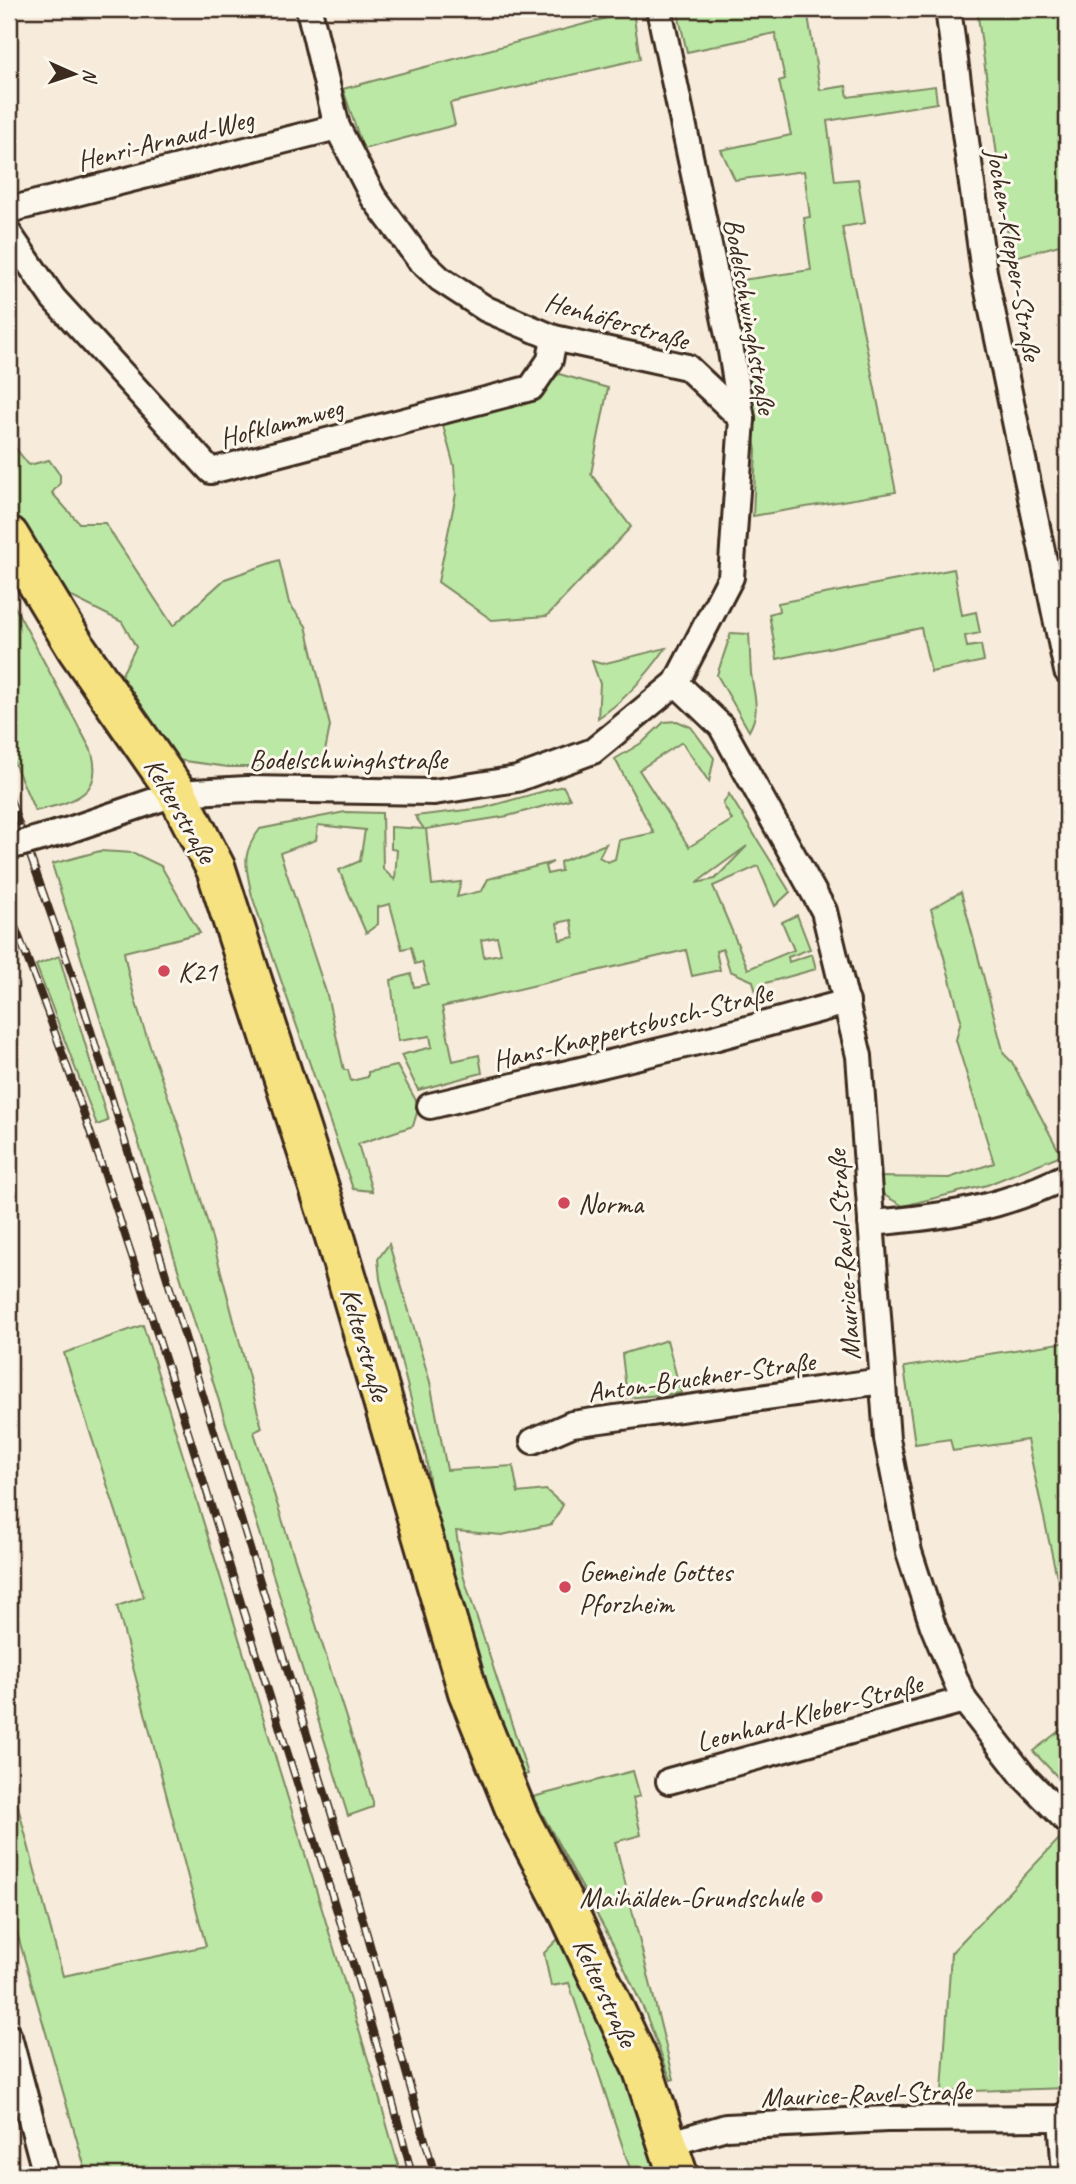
<svg xmlns="http://www.w3.org/2000/svg" width="1076" height="2184" font-family="Caveat,sans-serif">
  <rect width="100%" height="100%" fill="#f7ebdb"/>
  <filter id="ink" filterUnits="userSpaceOnUse"><feTurbulence type="fractalNoise" baseFrequency=".0143" numOctaves="2"/><feDisplacementMap in="SourceGraphic" scale="14" xChannelSelector="R" yChannelSelector="G"/><feConvolveMatrix kernelMatrix="1 2 1 2 8 2 1 2 1" color-interpolation-filters="sRGB"/></filter>
  <g filter="url(#ink)">
    <!-- green -->
    <g fill="#bce8a5" stroke="#7c8962" stroke-width="2" fill-rule="evenodd">
      <polygon points="677,9 807,9 820,90 846,86 848,97 935,86 937,103 827,121 835,181 858,179 865,223 842,227 896,492 753,516 756,450 723,272 738,268 742,280 811,270 804,218 810,217 804,171 735,180 721,150 791,135 779,81 785,79 775,33 687,52"/>
      <polygon points="977,9 1067,9 1067,243 1011,258"/>
      <polygon points="633,11 640,59 450,103 455,125 363,149 343,89"/>
      <polygon points="559,374 608,388 591,474 631,527 547,616 492,620 438,582 456,494 454,466 442,422 530,399"/>
      <polygon points="9,440 29,465 49,460 60,475 60,483 52,493 79,523 105,523 173,626 225,579 279,560 289,603 306,626 330,726 322,767 228,767 177,760 119,680 136,647 122,622 58,590 9,506"/>
      <polygon points="954,569 962,615 976,612 980,633 965,636 967,647 981,645 984,661 931,672 921,628 777,659 769,614 779,611 778,603"/>
      <path d="M 9,596 L 91,750 C 106,796 71,802 35,811 L 9,751 Z"/>
      <path d="M 731,633 L 749,634 C 750,647 750,660 751,673 C 754,696 761,710 749,731 L 717,675 Z"/>
      <path d="M 666,648 C 647,675 626,700 598,718 L 600,684 L 592,661 L 602,664 Z"/>
      <path d="M 677,721 L 691,727 L 714,758 L 709,782 L 682,742 L 639,770 L 689,847 L 732,820 L 723,804 L 729,794 L 790,892 L 775,906 L 758,866 L 713,886 L 748,969 L 794,950 L 782,922 L 797,915 L 810,949 L 788,957 L 789,962 L 812,954 L 816,969 L 762,984 L 765,1000 L 758,1001 L 753,981 L 730,971 L 723,949 L 716,951 L 720,970 L 692,976 L 686,950 L 442,1007 L 453,1061 L 479,1055 L 482,1073 L 418,1090 L 401,1055 L 432,1047 L 430,1036 L 398,1041 L 391,980 L 411,974 L 414,987 L 428,984 L 422,962 L 415,964 L 411,947 L 402,949 L 390,904 L 378,907 L 378,924 L 366,933 L 339,870 L 360,861 L 365,830 L 318,825 L 316,840 L 280,853 L 327,995 L 344,1070 L 348,1070 L 351,1081 L 368,1077 L 368,1072 L 397,1066 L 419,1106 L 413,1126 L 358,1144 L 372,1191 L 353,1189 L 252,896 C 246,866 240,855 260,829 L 345,812 L 382,813 L 383,869 L 395,880 L 397,850 L 391,849 L 391,827 L 424,829 L 415,816 L 483,808 L 563,786 L 570,799 L 508,816 L 426,829 L 432,885 L 461,882 L 457,897 L 482,891 L 488,879 L 553,862 L 545,866 L 547,874 L 561,871 L 560,862 L 606,844 L 599,857 L 608,862 L 615,859 L 619,840 L 654,833 L 615,759 L 643,742 L 664,722 ZM 747,846 L 715,879 L 696,883 ZM 571,920 L 574,937 L 560,940 L 557,923 ZM 497,937 L 501,954 L 484,957 L 481,940 Z"/>
      <path d="M 100,851 L 134,853 L 161,866 L 200,933 L 124,952 C 136,1019 164,1081 185,1145 C 214,1239 237,1333 262,1428 L 254,1432 L 373,1802 L 373,1807 L 348,1816 L 52,864 Z"/>
      <polygon points="961,892 1004,1054 1012,1062 1061,1155 987,1185 903,1206 884,1195 875,1177 949,1178 994,1163 956,1040 961,1020 931,909"/>
      <polygon points="59,956 108,1121 97,1125 36,965"/>
      <polygon points="389,1244 430,1382 447,1470 513,1466 518,1493 546,1490 563,1505 552,1524 502,1535 456,1531 463,1575 528,1774 517,1777 489,1709 434,1515 426,1458 380,1279 378,1259"/>
      <polygon points="143,1325 374,2079 401,2175 87,2175 9,1905 9,1773 63,1976 206,1946 117,1606 144,1597 64,1353"/>
      <polygon points="667,1340 681,1393 627,1398 622,1354"/>
      <polygon points="1067,1342 1067,1605 1056,1573 1027,1440 953,1451 950,1439 915,1444 904,1367"/>
      <polygon points="1067,1725 1067,1787 1033,1751"/>
      <polygon points="633,1771 640,1796 633,1798 641,1835 615,1842 674,2079 671,2080 645,2012 614,1946 533,1797"/>
      <polygon points="1060,1838 1067,1843 1067,2088 942,2092 951,1953"/>
      <polygon points="558,1939 639,2103 661,2175 632,2175 569,1983 551,1986 544,1953"/>
    </g>
    <g fill="none" stroke-linecap="round" stroke-linejoin="round">
      <defs>
        <g id="street">
          <polyline points="309,9 337,127 373,197 419,259 440,279 486,309 554,338 687,367 742,419"/>
          <polyline points="948,9 984,272 1067,671"/>
          <polyline points="9,210 337,127"/>
          <polyline points="9,234 53,298 211,471 531,388 550,360 554,338"/>
          <polyline points="676,683 721,726 824,911 859,1056 887,1439 909,1552 933,1626 964,1700 1025,1778 1067,1821"/>
          <polyline points="66,831 177,793 247,789 434,792 517,779 593,751 676,683 731,577 742,419 730,345 659,9"/>
          <polyline points="430,1106 714,1038 847,1002"/>
          <path d="M 871,1223 C 944,1217 1001,1209 1067,1176"/>
          <polyline points="533,1441 572,1424 882,1381"/>
          <polyline points="669,1781 964,1700"/>
          <polyline points="9,2037 46,2175"/>
          <polyline points="1061,2118 1065,2175"/>
          <polyline points="668,2144 726,2127 887,2119 1061,2118 1067,2114"/>
        </g>
        <polyline id="primary" points="9,536 77,649 177,793 216,869 335,1237 468,1692 518,1816 569,1913 643,2070 678,2175"/>
      </defs>
      <!-- street casing -->
      <use href="#street" stroke="#3b2a1e" stroke-width="30"/>
      <!-- primary casing -->
      <use href="#primary" stroke="#3b2a1e" stroke-width="44"/>
      <!-- street -->
      <use href="#street" stroke="#fbf7ec" stroke-width="24"/>
      <!-- primary -->
      <use href="#primary" stroke="#f7e281" stroke-width="38"/>
      <defs>
        <g id="rail">
          <polyline points="9,796 84,1008 352,1881 435,2175"/>
          <path d="M 9,911 C 103,1151 178,1398 254,1645 C 308,1821 367,1997 412,2175"/>
        </g>
      </defs>
      <!-- rail casing -->
      <use href="#rail" stroke="#3b2a1e" stroke-width="8"/>
      <!-- rail -->
      <use href="#rail" stroke="#fbf7ec" stroke-width="5" stroke-dasharray="16" stroke-linecap="butt"/>
      <defs>
        <polyline id="street-bridge" points="9,847 66,831"/>
      </defs>
      <!-- street-bridge casing -->
      <use href="#street-bridge" stroke="#3b2a1e" stroke-width="30" stroke-linecap="butt"/>
      <!-- street-bridge -->
      <use href="#street-bridge" stroke="#fbf7ec" stroke-width="24"/>
    </g>
  </g>
  <!-- markers -->
  <g fill="#d1495b" stroke="#fbf7ec" stroke-width="2.5">
    <circle cx="164" cy="971" r="7"/>
    <circle cx="564" cy="1203" r="7"/>
    <circle cx="565" cy="1587" r="7"/>
    <circle cx="817" cy="1897" r="7"/>
  </g>
  <g text-anchor="middle" stroke-width="6" stroke-linejoin="round" paint-order="stroke">
    <!-- street labels -->
    <g font-size="28" fill="#3b2a1e" stroke="#fbf7ec">
      <text transform="translate(165 139) rotate(-14)" y="10">Henri-Arnaud-Weg</text>
      <text transform="translate(1015 254) rotate(80)" y="10">Jochen-Klepper-Straße</text>
      <text transform="translate(751 316) rotate(80)" y="10">Bodelschwinghstraße</text>
      <text transform="translate(617 320) rotate(16)" y="10">Henhöferstraße</text>
      <text transform="translate(281 422) rotate(-15)" y="10">Hofklammweg</text>
      <text x="348" y="769">Bodelschwinghstraße</text>
      <text transform="translate(181 810) rotate(60)" y="10">Kelterstraße</text>
      <text transform="translate(632 1026) rotate(-14)" y="10">Hans-Knappertsbusch-Straße</text>
      <text transform="translate(843 1255) rotate(-94)" y="10">Maurice-Ravel-Straße</text>
      <text transform="translate(366 1344) rotate(74)" y="10">Kelterstraße</text>
      <text transform="translate(701 1376) rotate(-8)" y="10">Anton-Bruckner-Straße</text>
      <text transform="translate(809 1712) rotate(-15)" y="10">Leonhard-Kleber-Straße</text>
      <text transform="translate(606 1992) rotate(65)" y="10">Kelterstraße</text>
      <text transform="translate(866 2093) rotate(-2)" y="10">Maurice-Ravel-Straße</text>
    </g>
    <!-- poi labels -->
    <g font-size="28" fill="#3b2a1e" stroke="#fbf7ec" text-anchor="start">
      <text x="178" y="981">K21</text>
      <text x="578" y="1213">Norma</text>
      <text x="579" y="1581">Gemeinde Gottes<tspan x="579" dy="32">Pforzheim</tspan></text>
      <text x="803" y="1907" text-anchor="end">Maihälden-Grundschule</text>
    </g>
  </g>
  <!-- margin -->
  <rect width="1076" height="2184" fill="none" stroke="#fbf7ec" stroke-width="35"/>
  <rect x="18" y="18" width="1041" height="2149" fill="none" stroke="#3b2a1e" stroke-width="2.5" filter="url(#ink)"/>
  <!-- north arrow -->
  <g transform="translate(74 74) rotate(93)" stroke="#fbf7ec" stroke-width="5" paint-order="stroke">
  <path d="M0-5L12 26L0 18L-12 26Z" fill="#3b2a1e"/>
  <text y="-10" font-size="19" font-weight="bold" text-anchor="middle" fill="#3b2a1e">N</text>
  </g>
</svg>
